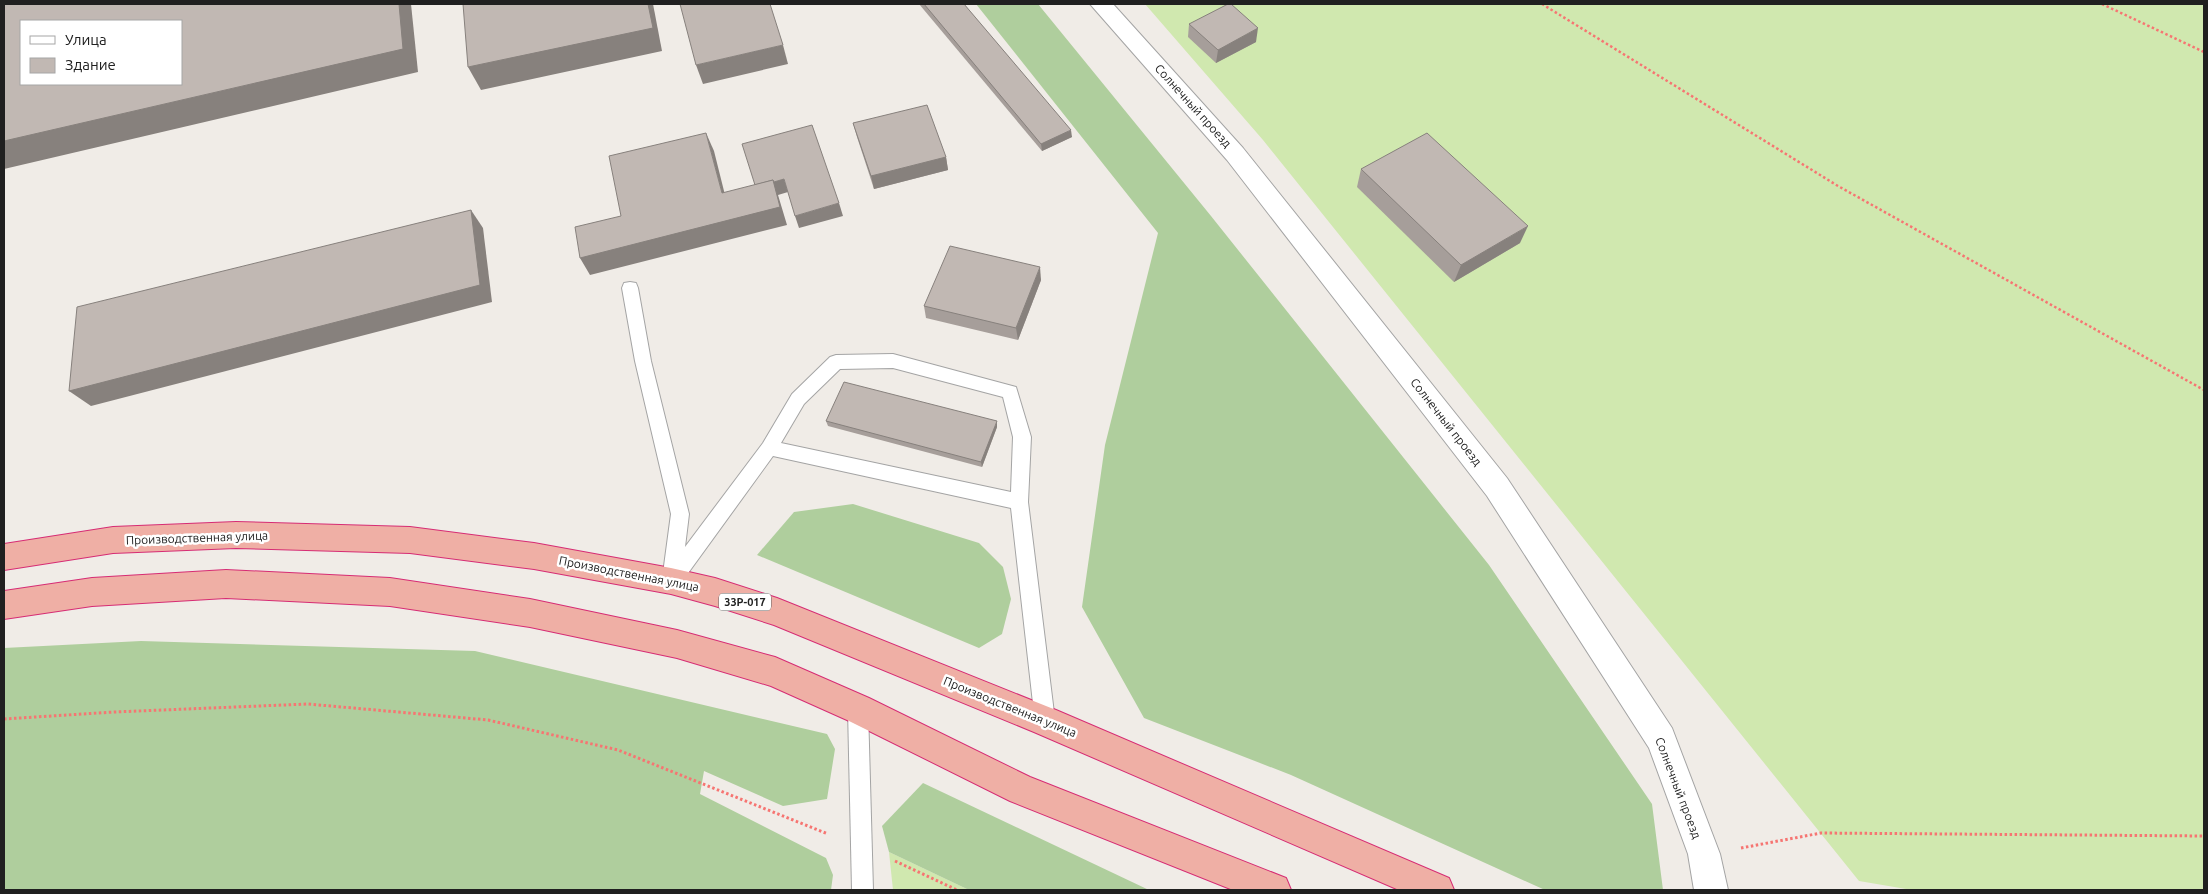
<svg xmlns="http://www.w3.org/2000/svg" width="2208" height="894" font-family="Ubuntu,sans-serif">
  <rect width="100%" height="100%" fill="#f0ece7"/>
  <!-- grass -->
  <g fill="#d0e8af">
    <polygon points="1145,4 2204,4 2204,890 1912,890 1859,881 1263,140"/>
    <polygon points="889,852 969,890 893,890"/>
  </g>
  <!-- forest -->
  <g fill="#afce9d">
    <polygon points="976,4 1038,4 1211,216 1489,565 1652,804 1663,890 1545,890 1291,775 1144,718 1082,607 1105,445 1158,233"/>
    <polygon points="853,504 979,543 1003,567 1011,599 1002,634 979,648 757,555 794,512"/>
    <polygon points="141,641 475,651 827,734 835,749 827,799 783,806 704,771 700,794 826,858 833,875 831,890 4,890 4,648"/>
    <polygon points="923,783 1149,890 969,890 889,852 882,826"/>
  </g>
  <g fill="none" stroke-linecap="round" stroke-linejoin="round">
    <defs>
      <g id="service">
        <path d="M 630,282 L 636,283 L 638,288 L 651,361 L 689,514 L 685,547 L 763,443 L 792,394 L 830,357 L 836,355 L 893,354 L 1016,387 L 1031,437 L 1028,502 L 1055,721 L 1052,728 L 1045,731 L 1038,728 L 1035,721 L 1011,508 L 773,456 L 678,587 L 671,590 L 664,587 L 662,581 L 671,514 L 635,361 L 622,288 L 624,283 ZM 893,368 L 1003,397 L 1013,437 L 1011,492 L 781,443 L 804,404 L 840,369 Z"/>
        <polygon points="858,699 865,702 868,709 873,890 852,890 848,709 851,702"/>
      </g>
      <polygon id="minor" points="1090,4 1113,4 1243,148 1507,478 1672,728 1720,854 1728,890 1694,890 1688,854 1649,748 1487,496 1227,160"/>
      <g id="trunk">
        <polygon points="236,522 410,527 534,543 671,568 715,578 777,598 1056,710 1449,878 1454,890 1399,890 1034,732 774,625 715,606 671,594 534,569 410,553 236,548 113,553 4,570 4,544 113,527"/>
        <polygon points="226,570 390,578 530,599 677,630 775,657 869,698 1030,777 1286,878 1291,890 1233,890 1010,801 847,720 771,686 677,658 530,627 390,606 226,598 92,606 4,619 4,591 92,578"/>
      </g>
    </defs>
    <!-- service casing -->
    <use href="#service" stroke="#a4a4a4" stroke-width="2"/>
    <!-- minor casing -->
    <use href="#minor" stroke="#a4a4a4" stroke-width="2"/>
    <!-- trunk casing -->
    <use href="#trunk" stroke="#d62c74" stroke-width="2"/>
    <!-- path-far1 -->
    <g stroke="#f67572" stroke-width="2.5" stroke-dasharray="2.5 2.5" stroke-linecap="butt">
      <polyline points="1542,4 1838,186 2204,390"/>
      <polyline points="2102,4 2204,52"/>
    </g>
    <!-- path -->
    <g stroke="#f67572" stroke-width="3" stroke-dasharray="2.5 2.5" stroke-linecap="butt">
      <polyline points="4,719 114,712 308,704 488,720 618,750 828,834"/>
      <polyline points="1741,848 1821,833 2204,836"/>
      <polyline points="895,861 957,890"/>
    </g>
    <!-- service -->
    <use href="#service" fill="#fff" fill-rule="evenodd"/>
    <!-- minor -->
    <use href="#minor" fill="#fff" fill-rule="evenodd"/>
    <!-- trunk -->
    <use href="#trunk" fill="#efafa5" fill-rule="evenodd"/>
  </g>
  <!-- wall -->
  <g fill="#a69e9a">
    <polygon points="919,4 964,4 1072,137 1042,151"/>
    <polygon points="1189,24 1256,42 1216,63 1188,37"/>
    <polygon points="853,123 946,157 948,170 874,189 857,137"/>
    <polygon points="1361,169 1520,243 1454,282 1357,187"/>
    <polygon points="1041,280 1018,340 926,318 924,306"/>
    <polygon points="826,421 997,427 982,467 828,426"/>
  </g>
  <!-- shaded-wall -->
  <g fill="#87817d">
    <polygon points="399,4 411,4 418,72 4,169 4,141"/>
    <polygon points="648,4 653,4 662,51 481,90 468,67"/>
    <polygon points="1258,28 1256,42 1216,63 1218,50"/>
    <polygon points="783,45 788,64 703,84 696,65"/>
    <polygon points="1071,130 1072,137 1042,151 1041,144"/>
    <polygon points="706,133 714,151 729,211 722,193"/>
    <polygon points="946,157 948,170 874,189 871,176"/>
    <polygon points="784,179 788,192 778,195 787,225 590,275 580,258 755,187"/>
    <polygon points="839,203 843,216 799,228 795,216"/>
    <polygon points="471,210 483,228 492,302 91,406 69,391"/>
    <polygon points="1528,226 1520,243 1454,282 1461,265"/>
    <polygon points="1040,267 1041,280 1018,340 1016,328"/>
    <polygon points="997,421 997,427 982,467 981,462"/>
  </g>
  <!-- building -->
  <g fill="#c1b8b3" stroke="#87817d" fill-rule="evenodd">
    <path d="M 4,4 L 399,4 L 403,49 L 4,141 ZM 21,21 L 181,21 L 181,84 L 21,84 Z"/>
    <polygon points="463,4 648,4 653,28 468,67"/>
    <polygon points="680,4 770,4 783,45 696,65"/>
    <polygon points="924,4 964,4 1071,130 1041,144"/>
    <polygon points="1228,4 1231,4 1258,28 1218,50 1189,24"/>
    <polygon points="927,105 946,157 871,176 853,123"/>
    <polygon points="812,125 839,203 795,216 784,179 774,182 773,180 755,185 742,144"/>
    <polygon points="706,133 722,193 773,180 780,207 580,258 575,227 621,216 609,156"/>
    <polygon points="1427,133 1528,226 1461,265 1361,169"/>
    <polygon points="471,210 480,285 69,391 77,307"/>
    <polygon points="950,246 1040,267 1016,328 924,306"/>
    <polygon points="844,382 997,421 981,462 826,421"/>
  </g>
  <g text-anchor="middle" stroke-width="5" stroke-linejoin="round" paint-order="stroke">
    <!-- shield labels -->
    <rect fill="#fff" stroke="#636363" stroke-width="1" x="719" y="593.5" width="52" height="17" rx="4"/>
    <g font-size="11" font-weight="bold" fill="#202020">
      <text x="745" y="606">33Р-017</text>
    </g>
    <!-- street labels -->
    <g font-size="12" fill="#202020" stroke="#fff">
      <text transform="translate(1193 106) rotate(48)" y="4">Солнечный проезд</text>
      <text transform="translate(1446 422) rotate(52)" y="4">Солнечный проезд</text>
      <text transform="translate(197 538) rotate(-2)" y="4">Производственная улица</text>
      <text transform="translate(629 574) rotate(11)" y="4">Производственная улица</text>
      <text transform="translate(1010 707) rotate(22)" y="4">Производственная улица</text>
      <text transform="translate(1678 788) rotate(69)" y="4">Солнечный проезд</text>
    </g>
  </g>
  <!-- border -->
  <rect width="2208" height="894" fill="none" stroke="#202020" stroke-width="10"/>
  <!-- legend -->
  <rect x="20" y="20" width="162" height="65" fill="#ffffff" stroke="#a6a6a6"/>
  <rect x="30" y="36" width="25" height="8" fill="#ffffff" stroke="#a6a6a6"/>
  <text x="65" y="45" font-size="15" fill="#202020">Улица</text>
  <rect x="30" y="58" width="25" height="15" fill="#c1b8b3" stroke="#a6a6a6"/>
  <text x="65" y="70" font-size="15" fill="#202020">Здание</text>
</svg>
